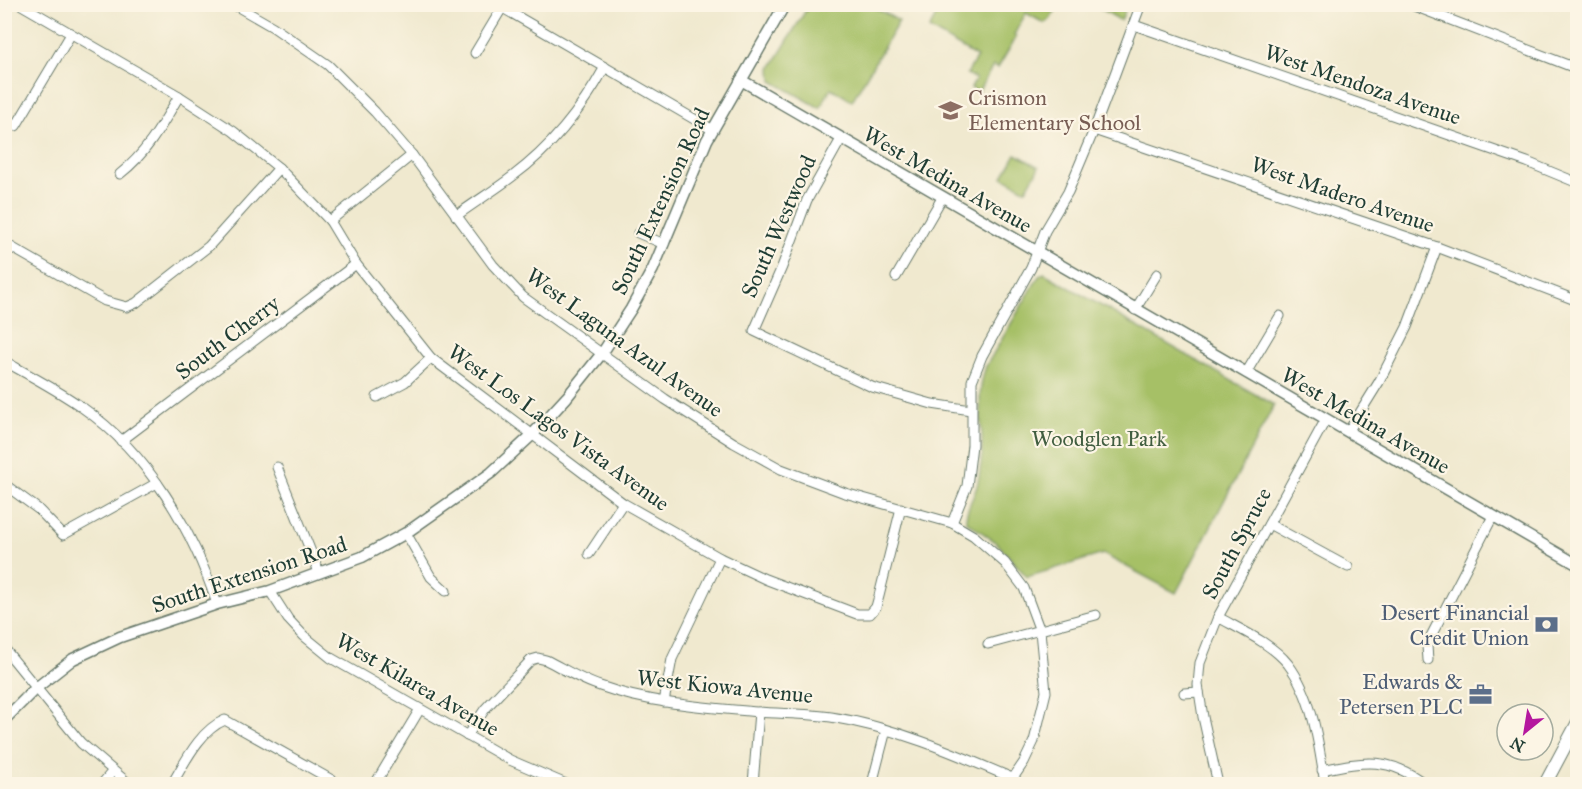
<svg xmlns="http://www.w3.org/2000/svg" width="1582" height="789" font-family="'IM FELL Great Primer',serif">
  <rect width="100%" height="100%" fill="#fcf5e5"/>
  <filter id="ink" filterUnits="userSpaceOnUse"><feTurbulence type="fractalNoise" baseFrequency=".0167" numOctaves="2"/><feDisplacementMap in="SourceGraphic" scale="12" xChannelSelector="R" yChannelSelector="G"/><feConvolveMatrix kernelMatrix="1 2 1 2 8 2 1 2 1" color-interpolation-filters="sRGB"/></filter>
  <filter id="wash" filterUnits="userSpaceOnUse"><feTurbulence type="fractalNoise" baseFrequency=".008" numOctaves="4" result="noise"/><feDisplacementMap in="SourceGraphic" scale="24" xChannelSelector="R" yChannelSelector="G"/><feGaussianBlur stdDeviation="1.35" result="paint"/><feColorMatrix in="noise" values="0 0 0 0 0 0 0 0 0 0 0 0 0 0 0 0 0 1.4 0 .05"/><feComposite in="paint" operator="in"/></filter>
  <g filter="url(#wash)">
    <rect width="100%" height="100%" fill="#f0e9cf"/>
    <!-- green -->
    <g fill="#a6c066" stroke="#627e4d" stroke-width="1.5">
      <polygon points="809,5 870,5 899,21 852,101 831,88 820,108 772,81 771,68"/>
      <polygon points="942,5 1059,5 1050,19 1044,23 1026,13 1014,35 1016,37 998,68 993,66 978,92 971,88 976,79 967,74 977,57 929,29"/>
      <polygon points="1102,5 1127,5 1121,21 1100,8"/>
      <polygon points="1016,154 1039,167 1026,190 1003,177"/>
      <path d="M 1044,273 L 1274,405 L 1176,593 L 1103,554 L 1027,577 L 997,543 L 966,521 C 965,510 974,497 977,486 C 979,478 980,470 981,463 C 986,427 973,403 986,366 L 1039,276 Z"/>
    </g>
  </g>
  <g filter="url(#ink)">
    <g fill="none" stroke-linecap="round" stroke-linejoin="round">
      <defs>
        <g id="minor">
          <polyline points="20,4 179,96 233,131 279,168 330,221 356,264 431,358 623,503 720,558 765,579 857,614 870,614 876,607 879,596 901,508"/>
          <polyline points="233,4 273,27 328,65 375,112 412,155 493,265 523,297 665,399 734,443 781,469 845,493 952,523 974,536 1005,563 1024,588 1040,631 1046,692 1034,741 1024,762 1009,784"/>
          <polyline points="496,4 713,130"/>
          <polyline points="1409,4 1578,69"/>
          <polyline points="1134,25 1527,162 1578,183"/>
          <polyline points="475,53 502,8"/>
          <polyline points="4,119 16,126 71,34"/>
          <polyline points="1094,130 1437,247 1578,301"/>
          <polyline points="841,139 807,200 782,267 754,331 872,387 932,404 971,410"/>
          <path d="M 120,174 C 147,153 162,125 179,96"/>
          <path d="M 456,216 C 475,202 495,190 513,176 C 552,147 582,109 605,67"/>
          <polyline points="330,221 412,155"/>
          <polyline points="638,233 664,244"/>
          <polyline points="4,243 105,301 127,307 136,303 209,246 279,168"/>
          <polyline points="896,277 942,198"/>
          <polyline points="1135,310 1157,274"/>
          <path d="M 4,361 C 31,376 58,390 83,408 C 148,453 193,530 217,604"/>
          <polyline points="1246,373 1280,316"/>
          <polyline points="377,397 405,382 431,358"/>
          <polyline points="1348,432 1379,382 1407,327 1437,247"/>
          <polyline points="121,441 356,264"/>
          <polyline points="277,467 319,572"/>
          <polyline points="4,484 38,509 63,535 157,483"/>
          <polyline points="952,523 967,486 972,445 972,381 982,356 1031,268 1045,231 1068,192 1094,130 1141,4"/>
          <polyline points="1269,524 1348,567"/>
          <polyline points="406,533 431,577 446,591"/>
          <polyline points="589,554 623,503"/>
          <polyline points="270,591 288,619 304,636 331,658 510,760 566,784"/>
          <path d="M 1218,617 C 1241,630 1271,643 1288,664 C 1313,697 1319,745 1325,784"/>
          <polyline points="988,644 1096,615"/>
          <polyline points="4,648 81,743 129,784"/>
          <polyline points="1428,660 1427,646 1430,638 1493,516"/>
          <polyline points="1184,693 1199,692"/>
          <polyline points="664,702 672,659 720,558"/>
          <path d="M 467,736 L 485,709 L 531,660 L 538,658 L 546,660 C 564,669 581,680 600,686 C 650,704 705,707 757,712 C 781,714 807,713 831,717 C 894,727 954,753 1012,778"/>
          <path d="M 1322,770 C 1365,761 1388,756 1425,784"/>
          <polyline points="102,784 112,772"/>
          <path d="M 172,784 C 185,762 200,730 225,720 L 339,784"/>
          <polyline points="375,784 420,709"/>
          <polyline points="753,784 759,712"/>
          <polyline points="872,784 886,730"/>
          <polyline points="1218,784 1203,717 1198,685 1200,663 1218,617 1326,419"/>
        </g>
        <g id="tertiary">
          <polyline points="741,80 1578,565"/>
          <polyline points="4,720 36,688 73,659 120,637 217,604 270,591 362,557 406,533 491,473 532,435 567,397 603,352 631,309 653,269 707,140 785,4"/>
        </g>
        <polyline id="secondary" points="1545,784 1578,722"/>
      </defs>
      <!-- minor casing -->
      <use href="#minor" stroke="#68796a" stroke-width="11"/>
      <!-- tertiary casing -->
      <use href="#tertiary" stroke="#68796a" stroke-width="13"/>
      <!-- secondary casing -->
      <use href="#secondary" stroke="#68796a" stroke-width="14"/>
      <!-- minor -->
      <use href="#minor" stroke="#fff" stroke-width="9"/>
      <!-- tertiary -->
      <use href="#tertiary" stroke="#fff" stroke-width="10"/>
      <!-- secondary -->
      <use href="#secondary" stroke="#fff" stroke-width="12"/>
    </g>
  </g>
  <!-- icons -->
  <defs>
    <symbol id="school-bare" viewBox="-9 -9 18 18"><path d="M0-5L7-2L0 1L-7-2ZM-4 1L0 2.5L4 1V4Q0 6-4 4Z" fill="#8d6e63" stroke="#fcf5e5" stroke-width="2.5" paint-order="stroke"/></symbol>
    <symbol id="bank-bare" viewBox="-9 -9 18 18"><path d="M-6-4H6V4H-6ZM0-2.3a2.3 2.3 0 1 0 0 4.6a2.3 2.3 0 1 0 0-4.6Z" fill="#5c6f8a" stroke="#fcf5e5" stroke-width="2.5" paint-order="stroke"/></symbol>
    <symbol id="office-bare" viewBox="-9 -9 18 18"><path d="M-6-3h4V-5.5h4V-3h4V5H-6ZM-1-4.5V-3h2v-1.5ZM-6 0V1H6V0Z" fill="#5c6f8a" stroke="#fcf5e5" stroke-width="2.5" paint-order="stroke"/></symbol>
  </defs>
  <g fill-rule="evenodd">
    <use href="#school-bare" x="934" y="94" width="33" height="33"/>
    <use href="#bank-bare" x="1530" y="608" width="33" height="33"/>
    <use href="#office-bare" x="1464" y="678" width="33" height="33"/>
  </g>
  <g text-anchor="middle" stroke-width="4.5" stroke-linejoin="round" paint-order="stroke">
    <!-- street labels -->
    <g font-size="22" fill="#1f3d34" stroke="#fcf5e5">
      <text transform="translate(1363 84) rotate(19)" y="8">West Mendoza Avenue</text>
      <text transform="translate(948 179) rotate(30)" y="8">West Medina Avenue</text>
      <text transform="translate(1343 194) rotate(19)" y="8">West Madero Avenue</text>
      <text transform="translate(660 201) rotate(-65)" y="8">South Extension Road</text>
      <text transform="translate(778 226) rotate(-66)" y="8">South Westwood</text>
      <text transform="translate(227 337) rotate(-37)" y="8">South Cherry</text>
      <text transform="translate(625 342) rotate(36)" y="8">West Laguna Azul Avenue</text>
      <text transform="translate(1366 420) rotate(30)" y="8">West Medina Avenue</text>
      <text transform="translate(559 427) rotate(36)" y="8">West Los Lagos Vista Avenue</text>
      <text transform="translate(1236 543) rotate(-62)" y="8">South Spruce</text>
      <text transform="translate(249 574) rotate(-18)" y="8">South Extension Road</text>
      <text transform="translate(418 684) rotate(30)" y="8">West Kilarea Avenue</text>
      <text transform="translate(725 686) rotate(6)" y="8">West Kiowa Avenue</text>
    </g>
    <!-- education labels -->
    <g font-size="22" fill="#785e54" stroke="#fcf5e5" text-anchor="start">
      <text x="968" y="105">Crismon<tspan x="968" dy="25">Elementary School</tspan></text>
    </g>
    <!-- park labels -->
    <g font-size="22" fill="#415e40" stroke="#fcf5e5">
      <text x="1099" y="446">Woodglen Park</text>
    </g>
    <!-- service labels -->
    <g font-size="22" fill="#4e5e75" stroke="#fcf5e5" text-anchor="end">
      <text x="1529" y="620">Desert Financial<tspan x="1529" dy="25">Credit Union</tspan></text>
      <text x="1463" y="689">Edwards &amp;<tspan x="1463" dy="25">Petersen PLC</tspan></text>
    </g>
  </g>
  <!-- margin -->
  <rect width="1582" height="789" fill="none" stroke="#fcf5e5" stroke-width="24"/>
  <!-- north arrow -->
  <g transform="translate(1525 732) rotate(210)"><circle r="28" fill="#fcf5e5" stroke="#a4ab9e" stroke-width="1.5"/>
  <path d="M0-4.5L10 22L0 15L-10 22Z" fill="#b5179e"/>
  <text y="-9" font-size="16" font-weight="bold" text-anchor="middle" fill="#1f3d34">N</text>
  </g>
</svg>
